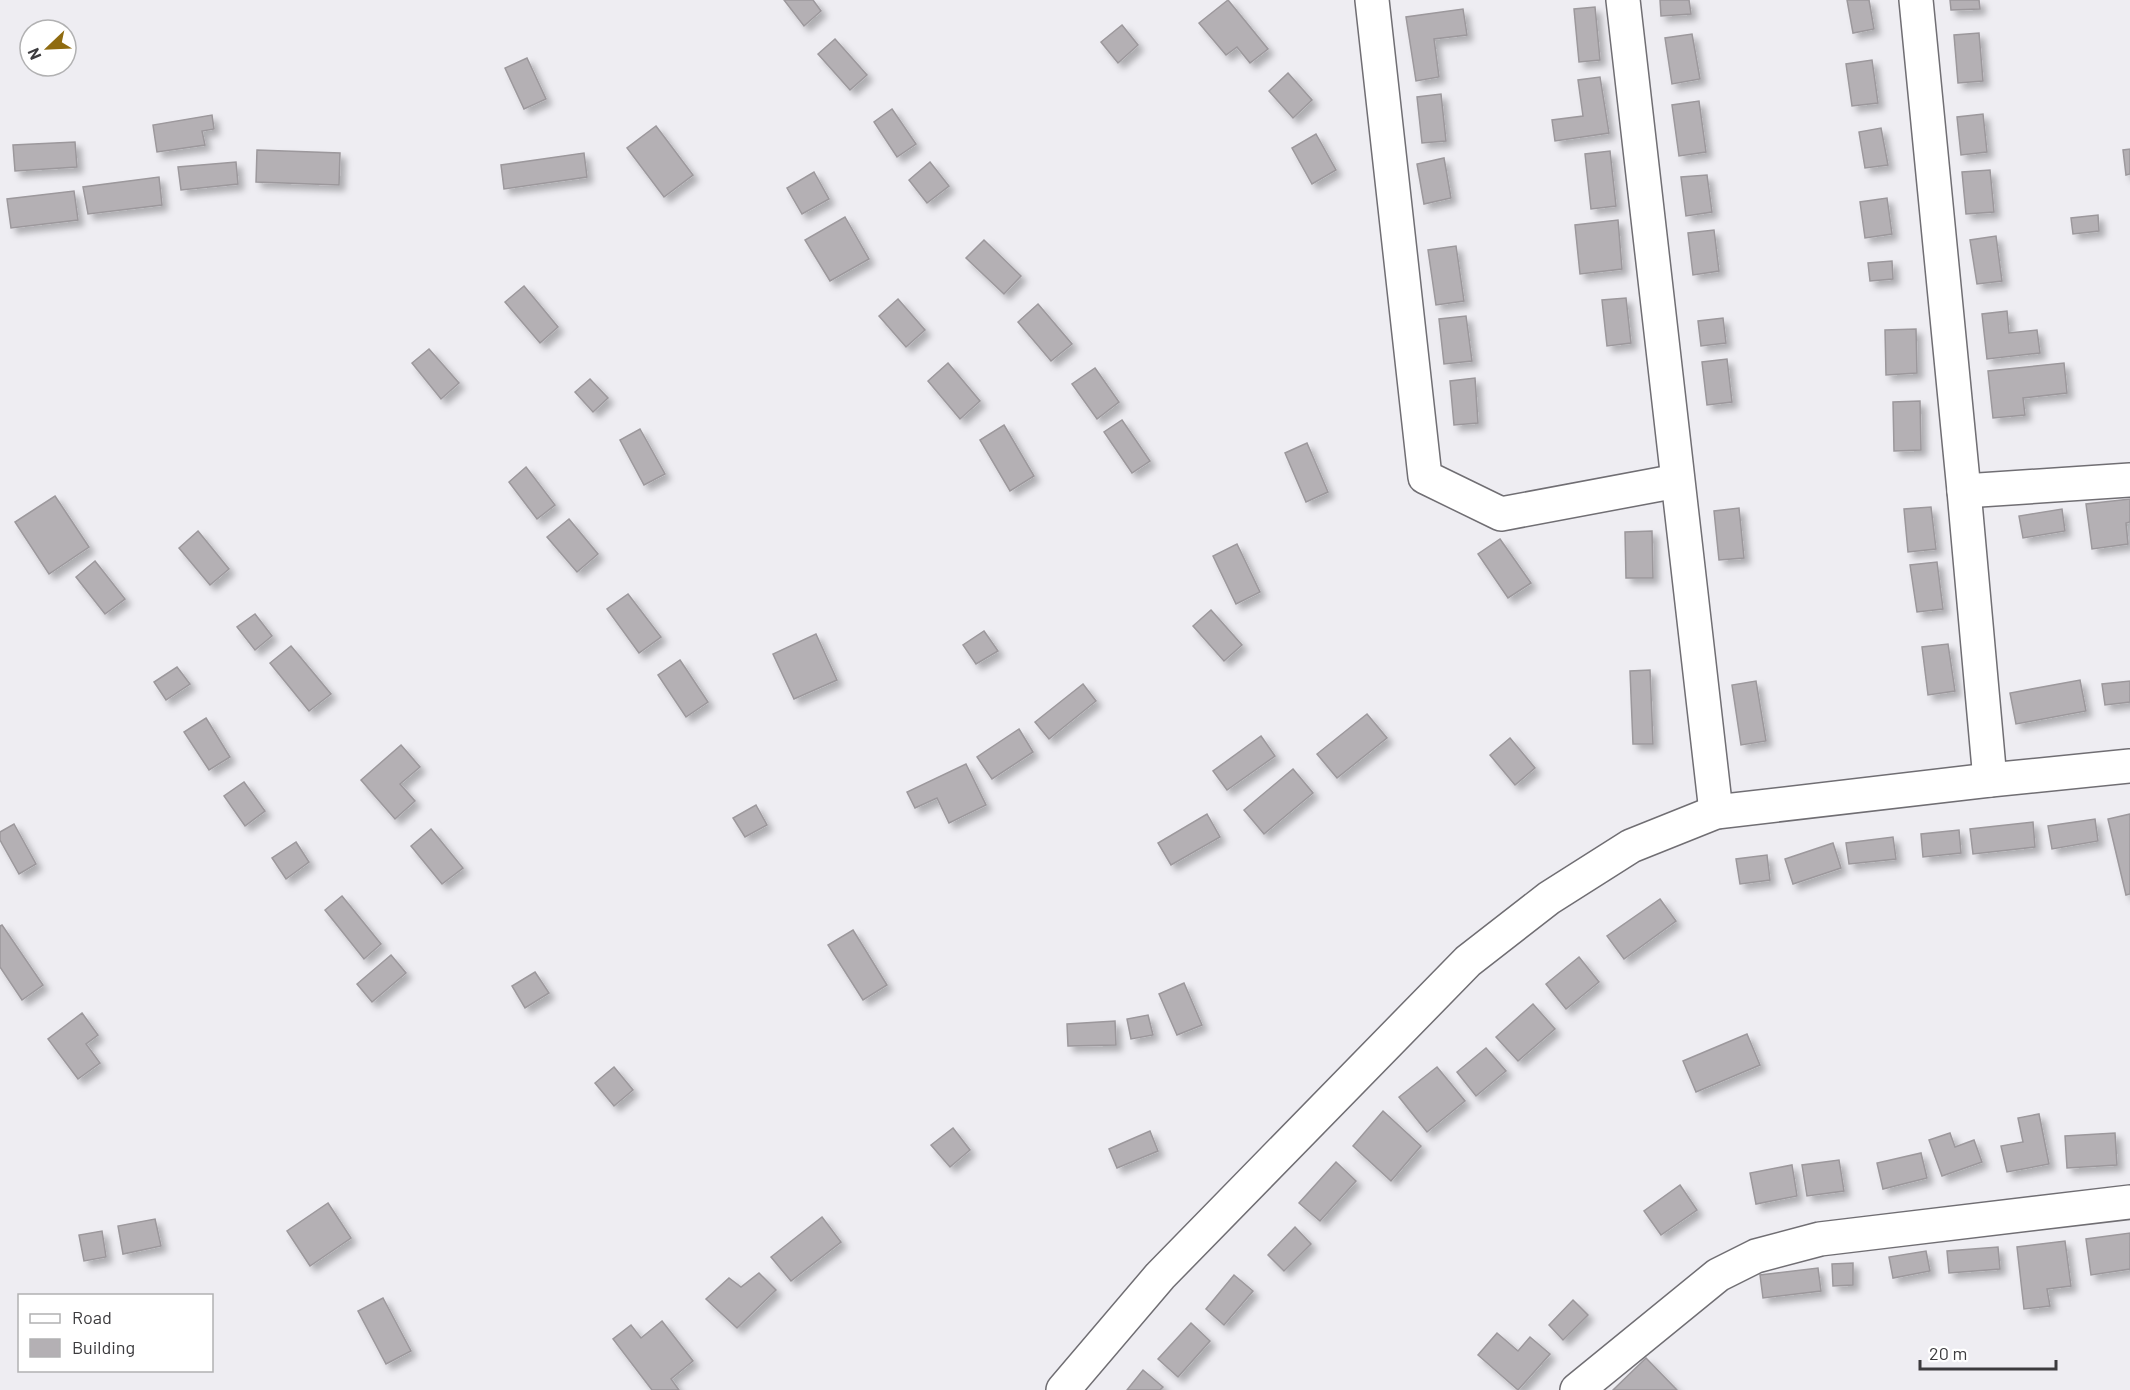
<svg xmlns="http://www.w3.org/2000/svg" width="2130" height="1390" font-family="Barlow,sans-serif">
  <defs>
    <filter id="shadow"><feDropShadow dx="5.5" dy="5.5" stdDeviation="3" flood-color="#0004"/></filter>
  </defs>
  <rect width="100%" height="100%" fill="#eeedf2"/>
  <!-- building -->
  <g fill="#b4b0b4" stroke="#9c989c" stroke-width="1.5" filter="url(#shadow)">
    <polygon points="784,0 813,0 821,11 804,26"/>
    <polygon points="1228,0 1268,49 1250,63 1237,47 1226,55 1199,23"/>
    <polygon points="1660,0 1689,0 1691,14 1661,16"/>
    <polygon points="1847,0 1869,0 1874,29 1853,33"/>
    <polygon points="1950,0 1979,0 1980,9 1951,10"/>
    <polygon points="1595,7 1600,60 1579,62 1574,9"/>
    <polygon points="1463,9 1467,35 1434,39 1439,77 1416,81 1406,17"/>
    <polygon points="1122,25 1138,45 1118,63 1101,42"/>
    <polygon points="1979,33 1983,81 1958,83 1954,35"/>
    <polygon points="1692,34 1700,79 1672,84 1665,38"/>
    <polygon points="835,39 867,75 850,90 818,54"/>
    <polygon points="527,58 546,99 524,109 505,68"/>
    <polygon points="1872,60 1878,103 1852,106 1846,64"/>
    <polygon points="1288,73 1312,100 1293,118 1269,91"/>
    <polygon points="1600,77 1609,133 1555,141 1552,120 1583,116 1578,80"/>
    <polygon points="1441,94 1446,141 1422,143 1417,97"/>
    <polygon points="1699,101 1706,152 1679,156 1672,105"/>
    <polygon points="892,109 916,144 897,157 874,122"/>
    <polygon points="1983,114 1987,152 1961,155 1957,117"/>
    <polygon points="212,115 214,129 202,131 205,145 157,152 153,125"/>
    <polygon points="656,126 693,175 664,197 627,148"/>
    <polygon points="1881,128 1888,165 1865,168 1859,132"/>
    <polygon points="1316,134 1336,170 1312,184 1292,148"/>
    <polygon points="75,142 77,167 15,171 13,145"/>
    <polygon points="2130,149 2130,174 2126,175 2123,150"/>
    <polygon points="257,150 340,153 339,185 256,182"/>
    <polygon points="1610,151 1616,206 1591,209 1585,154"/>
    <polygon points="584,153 587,177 504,189 501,165"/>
    <polygon points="1444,158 1451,198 1424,204 1417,164"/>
    <polygon points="236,162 238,184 181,190 178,167"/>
    <polygon points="930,162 949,186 927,203 909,180"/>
    <polygon points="1990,170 1994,212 1966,214 1962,172"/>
    <polygon points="814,172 829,199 802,214 787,188"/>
    <polygon points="1707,175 1712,212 1686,216 1681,177"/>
    <polygon points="159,177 162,205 88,214 83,187"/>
    <polygon points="74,191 78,220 11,228 7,199"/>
    <polygon points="1887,198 1892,234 1865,238 1860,202"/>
    <polygon points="2098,215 2099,231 2073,234 2071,218"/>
    <polygon points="845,217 869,259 830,281 805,240"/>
    <polygon points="1618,220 1622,269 1580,274 1575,225"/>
    <polygon points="1714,230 1719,271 1693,275 1688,233"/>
    <polygon points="1996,236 2002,281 1977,284 1970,240"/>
    <polygon points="984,240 1021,276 1004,294 966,258"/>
    <polygon points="1456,246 1464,301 1436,305 1428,250"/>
    <polygon points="1892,261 1893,279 1870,281 1868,263"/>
    <polygon points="524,286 558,327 540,343 505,302"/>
    <polygon points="1626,298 1631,343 1607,346 1602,300"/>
    <polygon points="898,299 925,330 906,347 879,316"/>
    <polygon points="1038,304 1072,344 1051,361 1018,322"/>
    <polygon points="2007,311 2009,333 2037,330 2040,353 1987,359 1982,314"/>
    <polygon points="1466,316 1472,361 1444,364 1439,319"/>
    <polygon points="1723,318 1726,343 1701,346 1698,321"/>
    <polygon points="1916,329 1917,373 1886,375 1885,330"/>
    <polygon points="429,349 459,383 441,399 412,363"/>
    <polygon points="1727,359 1732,402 1707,405 1702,362"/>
    <polygon points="948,363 980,401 960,419 928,381"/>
    <polygon points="2064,363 2067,393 2023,398 2025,415 1993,418 1988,371"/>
    <polygon points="1095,368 1119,402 1097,419 1072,384"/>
    <polygon points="1475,378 1478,423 1454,425 1450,381"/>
    <polygon points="590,379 608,398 593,412 575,392"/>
    <polygon points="1920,401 1921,450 1894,451 1893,402"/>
    <polygon points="1122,420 1150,461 1132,473 1104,432"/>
    <polygon points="1004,425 1034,476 1010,491 980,440"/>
    <polygon points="640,429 665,474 644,485 620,440"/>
    <polygon points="1307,443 1328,492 1306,502 1285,453"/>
    <polygon points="526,467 555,505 537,519 509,482"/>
    <polygon points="55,496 89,547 49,574 15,522"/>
    <polygon points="2130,499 2130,522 2126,523 2128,544 2092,549 2086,504"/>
    <polygon points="1931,507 1936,549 1908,552 1904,509"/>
    <polygon points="1739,508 1744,558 1719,560 1714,511"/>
    <polygon points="2062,509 2065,531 2023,538 2019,516"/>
    <polygon points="569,519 598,554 577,572 547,537"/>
    <polygon points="198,531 229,569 210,585 179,548"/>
    <polygon points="1652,531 1653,578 1626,578 1625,532"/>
    <polygon points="1500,539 1531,583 1508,598 1478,554"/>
    <polygon points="1237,544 1260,592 1236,604 1213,556"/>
    <polygon points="95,561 125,599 105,614 76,577"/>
    <polygon points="1937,562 1943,609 1917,612 1910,565"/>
    <polygon points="628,594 661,637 639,653 607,609"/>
    <polygon points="1211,610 1242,645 1224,661 1193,626"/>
    <polygon points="255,614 272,636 255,650 237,627"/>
    <polygon points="984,631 998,651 976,664 963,645"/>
    <polygon points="816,634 837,680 794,699 773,654"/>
    <polygon points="1948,644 1955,691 1928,695 1922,647"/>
    <polygon points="291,646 331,694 309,711 270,663"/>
    <polygon points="680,660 708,702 686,717 658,675"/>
    <polygon points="177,667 190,684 166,700 154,682"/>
    <polygon points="1650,670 1653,744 1633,744 1630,671"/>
    <polygon points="2080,680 2086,711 2016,724 2010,693"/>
    <polygon points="1756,681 1766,741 1741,745 1732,685"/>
    <polygon points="2130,681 2130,702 2105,705 2102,684"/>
    <polygon points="1083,684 1096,701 1049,739 1035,722"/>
    <polygon points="1367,714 1387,738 1337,778 1317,754"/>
    <polygon points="206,718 230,757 209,770 184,732"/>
    <polygon points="1019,729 1033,752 992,779 977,757"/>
    <polygon points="1261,736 1275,756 1227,790 1213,771"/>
    <polygon points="1510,738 1535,768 1515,785 1490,755"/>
    <polygon points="401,745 420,767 400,784 415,801 395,819 361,780"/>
    <polygon points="966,764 986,805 949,823 937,798 915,808 907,792"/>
    <polygon points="1293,769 1313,793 1264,834 1244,810"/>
    <polygon points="244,782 265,811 245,826 224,796"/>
    <polygon points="756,805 767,825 745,837 733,818"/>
    <polygon points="1207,814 1220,837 1171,865 1158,843"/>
    <polygon points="2130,814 2130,894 2126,895 2108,819"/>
    <polygon points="2095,819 2098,841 2052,849 2048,826"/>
    <polygon points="2033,822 2035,847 1973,854 1970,829"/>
    <polygon points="14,824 36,864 19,874 0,840 0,832"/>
    <polygon points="431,829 463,868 442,884 411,846"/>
    <polygon points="1959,830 1961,853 1923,857 1921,834"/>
    <polygon points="1893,837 1896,859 1849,864 1846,843"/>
    <polygon points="296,842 309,862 286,879 272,858"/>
    <polygon points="1833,843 1841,868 1793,884 1785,859"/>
    <polygon points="1767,855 1770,880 1740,884 1736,859"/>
    <polygon points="342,896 381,944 364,959 325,910"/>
    <polygon points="1660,899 1676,921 1624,959 1607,936"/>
    <polygon points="2,925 43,985 22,1000 0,967 0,926"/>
    <polygon points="853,930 887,985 863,1000 828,945"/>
    <polygon points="391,955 406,973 372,1002 357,984"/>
    <polygon points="1579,957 1599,982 1566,1009 1546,984"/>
    <polygon points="535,972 549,993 525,1008 512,986"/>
    <polygon points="1184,983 1202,1025 1177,1035 1159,994"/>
    <polygon points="1533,1004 1555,1029 1518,1061 1496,1037"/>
    <polygon points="82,1013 98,1035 86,1044 100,1063 78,1079 48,1039"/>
    <polygon points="1148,1015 1153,1035 1131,1039 1127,1019"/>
    <polygon points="1115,1021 1116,1045 1068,1046 1067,1024"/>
    <polygon points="1747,1034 1760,1065 1696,1092 1683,1061"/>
    <polygon points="1486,1048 1506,1071 1476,1096 1457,1072"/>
    <polygon points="614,1067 633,1090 614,1106 595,1083"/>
    <polygon points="1437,1067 1465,1101 1427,1132 1399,1097"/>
    <polygon points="1383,1111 1421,1146 1391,1181 1353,1146"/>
    <polygon points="2039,1114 2049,1164 2007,1172 2001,1146 2023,1142 2018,1118"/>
    <polygon points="953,1128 970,1150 950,1167 931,1145"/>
    <polygon points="1150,1131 1158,1151 1117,1168 1109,1149"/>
    <polygon points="1950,1133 1955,1147 1974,1140 1982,1162 1942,1176 1929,1140"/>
    <polygon points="2115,1133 2117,1165 2067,1168 2065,1136"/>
    <polygon points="1921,1153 1927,1178 1883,1189 1877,1163"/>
    <polygon points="1839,1160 1844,1191 1807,1196 1802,1165"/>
    <polygon points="1336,1162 1356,1181 1320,1221 1299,1203"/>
    <polygon points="1792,1165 1797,1196 1756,1204 1750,1173"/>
    <polygon points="1680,1185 1697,1210 1661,1235 1644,1211"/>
    <polygon points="328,1203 351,1238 310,1266 287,1231"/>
    <polygon points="822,1217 841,1242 791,1281 771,1257"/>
    <polygon points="155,1219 161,1246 123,1254 118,1226"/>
    <polygon points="1295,1227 1311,1244 1284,1271 1268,1255"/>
    <polygon points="102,1231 106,1257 84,1261 79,1235"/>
    <polygon points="2130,1233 2130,1269 2091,1275 2086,1239"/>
    <polygon points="2065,1241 2071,1286 2047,1289 2050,1306 2024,1309 2017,1247"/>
    <polygon points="1998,1247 2000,1269 1949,1273 1947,1251"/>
    <polygon points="1926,1251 1930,1271 1893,1278 1889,1257"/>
    <polygon points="1853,1263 1853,1285 1833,1286 1832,1264"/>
    <polygon points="1818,1268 1821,1291 1763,1298 1760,1275"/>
    <polygon points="759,1273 776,1290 737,1328 706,1299 729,1278 741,1287"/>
    <polygon points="1234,1275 1253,1291 1224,1325 1206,1309"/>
    <polygon points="383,1298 411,1351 386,1364 358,1311"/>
    <polygon points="1573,1300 1588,1315 1563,1340 1549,1325"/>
    <polygon points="662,1321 693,1361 671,1379 679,1390 652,1390 613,1339 631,1325 641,1338"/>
    <polygon points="1191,1323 1210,1341 1178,1377 1158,1359"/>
    <polygon points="1497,1333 1518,1351 1530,1337 1550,1354 1518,1390 1478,1355"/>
    <polygon points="1646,1358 1677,1390 1613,1390"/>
    <polygon points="1143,1370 1163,1387 1160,1390 1127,1390"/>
  </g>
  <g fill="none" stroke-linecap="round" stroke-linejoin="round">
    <defs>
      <g id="street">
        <polyline points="1372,0 1425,477 1501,514 1677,481"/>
        <polyline points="1623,0 1716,812"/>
        <polyline points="1916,0 1964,491 1990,780"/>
        <polyline points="1964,491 2130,480"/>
        <polyline points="1063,1390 1160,1276 1468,961 1549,898 1631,846 1716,812 1990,780 2130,766"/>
        <polyline points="1577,1390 1718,1275 1756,1256 1820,1239 2130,1202"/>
      </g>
    </defs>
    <!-- street casing -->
    <use href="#street" stroke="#706e73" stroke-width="36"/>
    <!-- street -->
    <use href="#street" stroke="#fff" stroke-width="33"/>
  </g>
  <!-- legend -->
  <rect x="18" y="1294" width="195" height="78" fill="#ffffff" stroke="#b1b1b2" stroke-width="1.5"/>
  <rect x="30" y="1314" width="30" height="9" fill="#ffffff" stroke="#b1b1b2" stroke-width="1.5"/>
  <text x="72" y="1324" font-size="18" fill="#3c3b3e">Road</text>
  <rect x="30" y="1339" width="30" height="18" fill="#b4b0b4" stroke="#b1b1b2" stroke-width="1.5"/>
  <text x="72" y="1354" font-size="18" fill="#3c3b3e">Building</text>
  <!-- north arrow -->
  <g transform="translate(48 48) rotate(247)"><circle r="28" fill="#ffffff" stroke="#b1b1b2" stroke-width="1.5"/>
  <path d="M0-4.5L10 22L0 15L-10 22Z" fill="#8f6b10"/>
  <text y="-9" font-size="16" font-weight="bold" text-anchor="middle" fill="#3c3b3e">N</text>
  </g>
  <!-- scale -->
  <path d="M1920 1360v9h136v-9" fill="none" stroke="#3c3b3e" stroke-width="3"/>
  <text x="1929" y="1360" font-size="18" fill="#3c3b3e" stroke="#ffffff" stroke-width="4.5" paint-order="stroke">20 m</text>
</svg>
